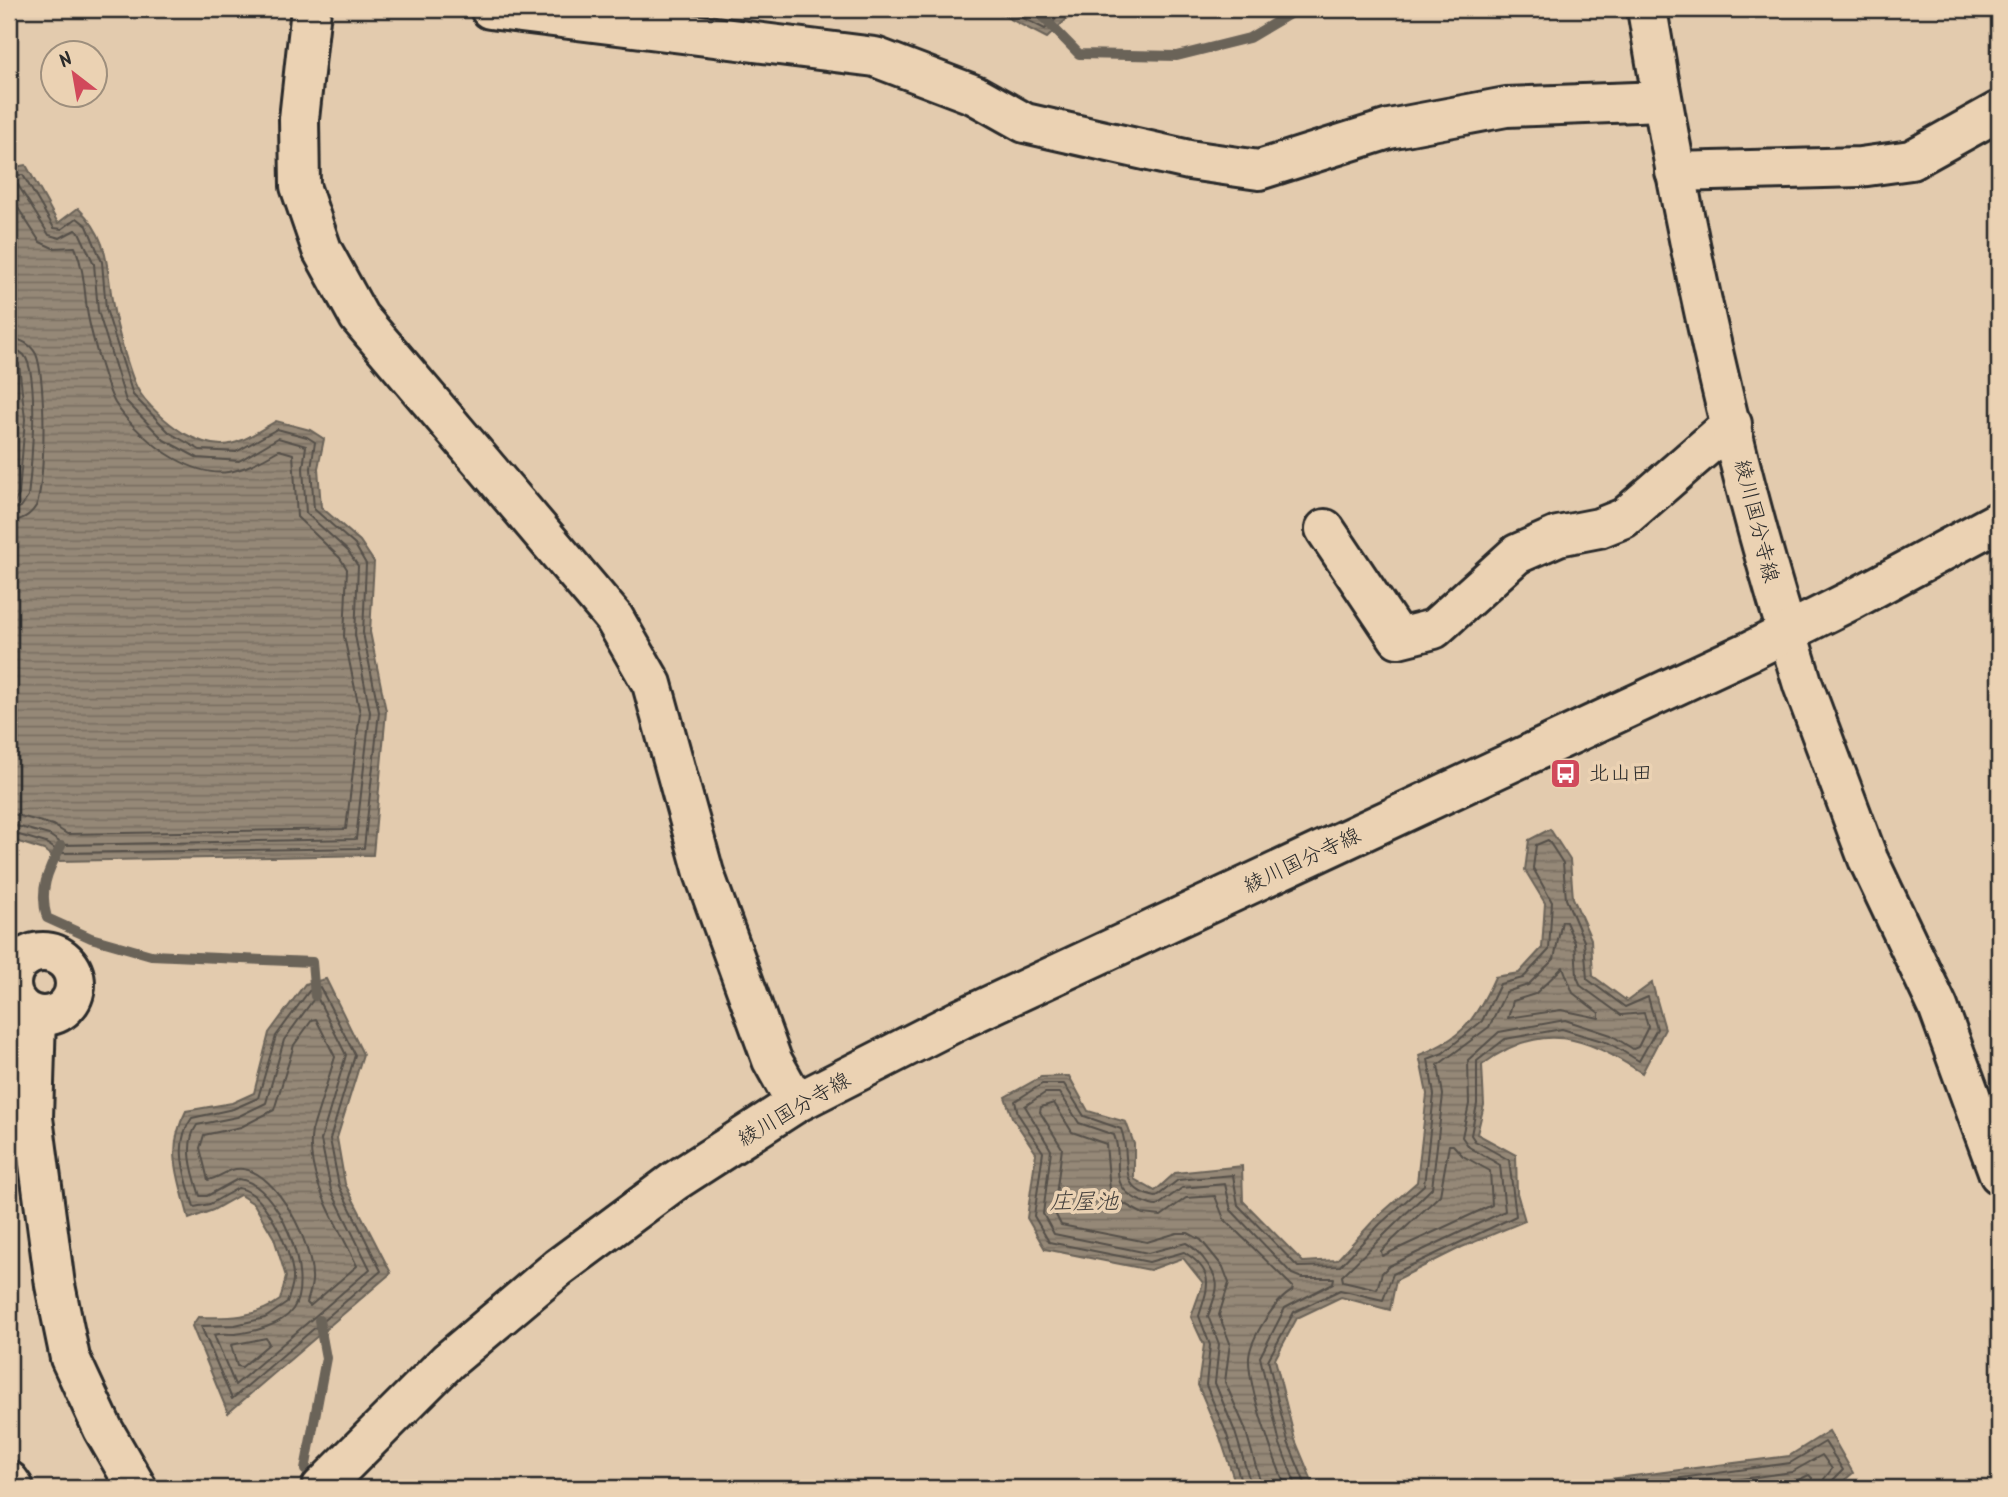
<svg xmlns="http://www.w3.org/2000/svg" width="2008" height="1497" font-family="Kalam,'Klee One',sans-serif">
  <defs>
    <pattern id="water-rules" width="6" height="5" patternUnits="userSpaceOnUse" patternTransform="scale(1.75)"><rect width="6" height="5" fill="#958877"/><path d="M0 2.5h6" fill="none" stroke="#7a6f62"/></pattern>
  </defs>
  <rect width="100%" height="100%" fill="#e3cbae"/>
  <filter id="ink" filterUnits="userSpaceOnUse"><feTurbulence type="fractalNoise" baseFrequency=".0143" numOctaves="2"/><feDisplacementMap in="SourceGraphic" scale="14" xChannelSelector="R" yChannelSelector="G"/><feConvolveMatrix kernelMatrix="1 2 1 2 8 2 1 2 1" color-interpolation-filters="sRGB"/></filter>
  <g filter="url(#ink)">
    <!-- water -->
    <g fill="url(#water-rules)" stroke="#6b6359" stroke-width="2">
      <polygon points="991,9 1077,9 1047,38"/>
      <path d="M 26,165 L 58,223 L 78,208 C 110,239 106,266 113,306 C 116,325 129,372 137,388 C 145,404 169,424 183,433 C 225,456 239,443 276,421 L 310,430 L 324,439 L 318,468 L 321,507 L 360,541 L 374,562 L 370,632 L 386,711 L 373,855 L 58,861 L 44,850 L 9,839 L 9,537 L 18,419 L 9,335 L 9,168 Z"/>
      <path d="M 1550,829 L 1570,860 L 1573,898 L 1591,939 L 1593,976 L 1627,1001 L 1652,983 L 1665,1029 L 1642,1073 C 1585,1036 1541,1020 1482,1065 L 1484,1105 L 1477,1134 L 1516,1155 L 1517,1193 L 1525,1221 L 1462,1247 L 1396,1280 L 1390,1310 L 1341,1297 L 1297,1318 L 1275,1359 L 1295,1440 L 1315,1488 L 1237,1488 L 1220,1437 L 1198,1385 L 1204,1345 L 1191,1317 L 1203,1283 L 1183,1258 L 1150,1270 L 1045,1249 L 1027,1218 L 1036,1153 L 1012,1117 L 1005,1097 L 1041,1077 L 1069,1076 L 1088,1111 L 1126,1122 L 1134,1144 L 1134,1179 L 1155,1191 L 1175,1173 L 1242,1166 L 1243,1201 L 1303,1262 L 1337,1260 L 1375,1219 L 1417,1182 L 1427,1094 L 1419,1055 C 1463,1038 1476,1019 1495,977 L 1519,973 L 1542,948 L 1545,903 L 1525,870 L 1529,840 Z"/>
      <path d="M 326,979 L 363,1054 L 337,1138 L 345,1184 L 391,1273 L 228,1413 L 192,1326 L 198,1317 C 229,1318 255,1318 280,1300 L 286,1277 L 274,1238 L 254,1204 L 240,1195 L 213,1210 L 189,1219 C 179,1177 165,1151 186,1111 L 232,1103 L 254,1093 L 269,1033 L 305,984 Z"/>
      <polygon points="1829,1431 1853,1473 1835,1488 1540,1488 1789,1456"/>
    </g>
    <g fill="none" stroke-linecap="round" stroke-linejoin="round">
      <!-- shore -->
      <g stroke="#555049" stroke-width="2">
        <polyline points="1005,9 1045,29 1067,9"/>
        <polyline points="9,175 23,175 54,228 62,229 77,218 87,226 102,262 106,309 133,395 170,433 200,450 236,452 277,429 307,437 315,442 311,468 314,509 355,545 366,564 363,633 379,712 364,848 61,853 46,843 9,832"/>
        <polyline points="9,183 18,185 49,235 60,238 75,230 79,232 94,264 98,311 126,401 164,440 198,458 239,461 278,438 306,446 303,468 306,513 348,551 358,566 355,635 370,712 356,839 64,845 49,835 9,824"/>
        <path d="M 9,194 L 40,242 L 53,248 L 75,247 C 84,269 84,287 87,310 C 90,330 106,387 115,403 C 128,424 153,446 174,458 C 218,483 239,473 279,450 L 293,454 L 297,517 L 340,558 L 347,569 L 344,636 L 360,713 L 346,829 L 67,834 L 53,825 L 9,813"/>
        <path d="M 9,338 C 20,339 30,343 36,354 C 46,376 46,484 36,506 C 30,516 20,521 9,521"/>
        <path d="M 9,349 C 15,349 19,350 24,355 C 40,374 31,471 28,497 L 21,507 L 9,511"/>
        <polyline points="9,358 19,364 25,419 19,495 15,501 9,502"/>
        <polygon points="1562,921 1566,922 1575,943 1577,977 1581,986 1621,1015 1644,1013 1648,1027 1638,1047 1633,1049 1611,1035 1565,1020 1499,1032 1468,1060 1469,1104 1462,1137 1469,1147 1500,1165 1505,1211 1389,1266 1382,1273 1377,1289 1343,1281 1342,1276 1432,1188 1443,1095 1438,1065 1489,1027 1506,992 1528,985 1554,959"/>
        <polygon points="1563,967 1573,993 1599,1013 1599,1018 1561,1010 1508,1018 1513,1001 1535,994"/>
        <path d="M 320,987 L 355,1055 L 330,1139 L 339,1186 L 381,1271 L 232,1399 L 201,1326 L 235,1325 L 265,1318 L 287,1303 C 289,1295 294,1284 293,1276 C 292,1251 265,1191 238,1188 L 210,1204 L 194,1207 C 186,1178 172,1144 192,1118 L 233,1109 L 258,1098 L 276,1036 L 309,991 Z"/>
        <path d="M 318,999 L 346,1055 L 321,1140 L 331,1190 L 370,1269 L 235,1385 L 214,1335 C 221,1333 228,1334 235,1334 C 254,1332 282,1325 293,1309 C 315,1276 278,1182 238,1179 L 207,1196 L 200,1196 C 193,1174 183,1145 197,1125 L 237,1117 L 266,1103 L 284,1040 L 313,1000 Z"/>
        <path d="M 316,1019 L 335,1057 L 312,1131 C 304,1177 339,1226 357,1266 L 310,1306 L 307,1303 C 309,1294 313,1285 312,1276 C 312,1244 278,1173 243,1169 C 229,1167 220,1178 208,1180 L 200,1148 L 204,1135 L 241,1127 L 274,1110 L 294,1045 L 312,1020 Z"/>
        <polygon points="1449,1145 1453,1145 1463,1156 1490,1171 1492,1205 1382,1256 1381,1251 1440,1195"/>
        <polygon points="266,1338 269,1344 242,1367 237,1366 231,1345"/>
        <path d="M 1243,1488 L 1227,1435 L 1206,1385 L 1210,1345 L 1199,1316 C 1208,1287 1216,1272 1184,1252 L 1149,1262 L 1049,1242 L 1034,1216 L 1043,1152 L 1018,1114 L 1015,1101 L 1042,1084 L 1064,1084 L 1084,1116 L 1121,1129 C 1133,1159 1114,1189 1156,1197 L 1178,1180 L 1233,1175 L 1238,1205 L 1298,1267 L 1340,1266 L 1380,1224 L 1424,1185 L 1434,1095 L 1428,1059 L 1443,1053 L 1482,1021 L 1500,984 L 1523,978 L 1549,950 L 1552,902 L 1533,868 L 1536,845 L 1548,840 L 1563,863 L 1566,899 L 1584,941 L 1587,979 L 1625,1007 L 1648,997 L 1657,1029 L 1639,1061 L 1609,1043 L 1562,1029 L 1505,1039 L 1477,1061 L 1477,1104 L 1471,1135 L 1475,1141 L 1509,1160 L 1516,1216 L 1393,1274 L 1383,1300 L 1340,1290 L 1294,1312 L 1268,1360 L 1288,1442 L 1307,1488"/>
        <path d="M 1252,1488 L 1235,1432 L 1215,1383 L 1219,1344 L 1208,1316 C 1218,1287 1223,1284 1203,1258 C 1198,1252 1194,1247 1186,1243 L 1148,1253 L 1054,1234 L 1043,1214 L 1051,1150 L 1025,1106 L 1045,1093 L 1060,1093 L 1079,1123 L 1114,1135 C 1125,1162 1106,1182 1136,1199 C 1144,1202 1149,1206 1157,1206 L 1182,1188 L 1225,1184 L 1231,1210 L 1292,1274 L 1302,1278 L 1334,1278 L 1333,1283 L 1285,1308 L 1260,1357 L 1280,1444 L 1297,1488"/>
        <path d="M 1262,1488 L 1245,1428 L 1225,1382 L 1230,1343 L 1219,1315 L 1229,1283 L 1223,1267 L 1201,1240 L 1188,1233 L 1177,1233 L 1147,1242 L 1061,1225 L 1054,1211 L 1062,1148 L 1040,1112 L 1041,1107 L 1054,1103 L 1072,1132 L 1106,1144 L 1110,1190 L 1119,1201 L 1143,1214 L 1161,1216 L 1186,1198 L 1215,1196 L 1224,1219 L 1293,1287 L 1292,1291 C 1275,1300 1250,1339 1249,1358 C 1248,1388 1274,1459 1286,1488"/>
        <polyline points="1609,1488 1790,1463 1825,1442 1843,1470 1832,1481 1831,1488"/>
        <polyline points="1676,1488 1792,1472 1822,1455 1832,1469 1824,1479 1822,1488"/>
        <polyline points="1752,1488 1794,1482 1809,1475 1812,1478 1812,1488"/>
      </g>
      <!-- stream -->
      <g stroke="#6b6359" stroke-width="10">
        <polyline points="1035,9 1079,54 1177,56 1249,38 1298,9"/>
        <path d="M 61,846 C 47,872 39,890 47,918 L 91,938 L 151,955 L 312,962 L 315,996"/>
        <polyline points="305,1470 326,1358 319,1320"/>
      </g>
      <defs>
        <g id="street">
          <polyline points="311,9 299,119 300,186 322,250 359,317 614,618 652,684 704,873 772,1060 796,1103"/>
          <polyline points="490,9 875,57 975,95 1025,123 1189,160 1259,170 1389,129 1506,107 1662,101"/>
          <polyline points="1675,172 1860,167 1911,160 1999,111"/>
          <polyline points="1325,529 1398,638 1434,629 1517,554 1558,536 1599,528 1624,518 1732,424"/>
          <polyline points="1787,632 1803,685 1868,859 1938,1007 1999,1174"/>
          <circle cx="43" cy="984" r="32"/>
          <polyline points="36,1016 33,1118 55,1285 70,1358 103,1429 137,1488"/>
          <polyline points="9,1481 14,1488"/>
        </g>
        <g id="secondary">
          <path d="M 1647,9 C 1681,217 1725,430 1787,632"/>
          <polyline points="321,1488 448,1361 558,1268 675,1181 796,1103 961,1019 1750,651 1852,600 1999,521"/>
        </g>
      </defs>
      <!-- street casing -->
      <use href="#street" stroke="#2b2b2b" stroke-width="44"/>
      <!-- secondary casing -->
      <use href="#secondary" stroke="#2b2b2b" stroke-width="44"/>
      <!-- street -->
      <use href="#street" stroke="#ebd2b3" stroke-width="38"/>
      <!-- secondary -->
      <use href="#secondary" stroke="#ebd2b3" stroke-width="38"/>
    </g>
  </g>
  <!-- icons -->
  <defs>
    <symbol id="bus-square" viewBox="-11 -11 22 22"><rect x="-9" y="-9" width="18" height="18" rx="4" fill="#d1495b" stroke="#ebd2b3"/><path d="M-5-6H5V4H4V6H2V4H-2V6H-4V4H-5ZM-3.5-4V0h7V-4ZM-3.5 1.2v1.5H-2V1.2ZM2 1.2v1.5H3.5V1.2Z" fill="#fff"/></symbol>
  </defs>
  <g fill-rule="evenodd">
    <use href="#bus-square" x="1548" y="756" width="35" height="35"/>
  </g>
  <g text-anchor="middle" stroke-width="7" stroke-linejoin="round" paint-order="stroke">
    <!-- street labels -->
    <g font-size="21" fill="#2b2b2b" stroke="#ebd2b3">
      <text transform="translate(1757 521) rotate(76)" y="7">綾川国分寺線</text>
      <text transform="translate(1302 860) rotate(-25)" y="7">綾川国分寺線</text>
      <text transform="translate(794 1109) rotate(-30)" y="7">綾川国分寺線</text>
    </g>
    <!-- poi labels -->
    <g font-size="21" fill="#2b2b2b" stroke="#ebd2b3" text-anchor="start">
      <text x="1589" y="780">北山田</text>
    </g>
    <!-- water labels -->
    <g font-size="23" font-style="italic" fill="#46423e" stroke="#ebd2b3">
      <text x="1084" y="1209">庄屋池</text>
    </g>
  </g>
  <!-- margin -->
  <rect width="2008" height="1497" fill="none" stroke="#ebd2b3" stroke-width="35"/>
  <rect x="18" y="18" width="1973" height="1462" fill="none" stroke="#2b2b2b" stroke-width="2.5" filter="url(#ink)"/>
  <!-- north arrow -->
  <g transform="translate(74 74) rotate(329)"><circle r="33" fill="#ebd2b3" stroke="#9e8f7d" stroke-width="2"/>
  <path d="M0-5L12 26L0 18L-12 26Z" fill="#d1495b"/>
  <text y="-10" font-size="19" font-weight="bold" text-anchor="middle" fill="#2b2b2b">N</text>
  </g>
</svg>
